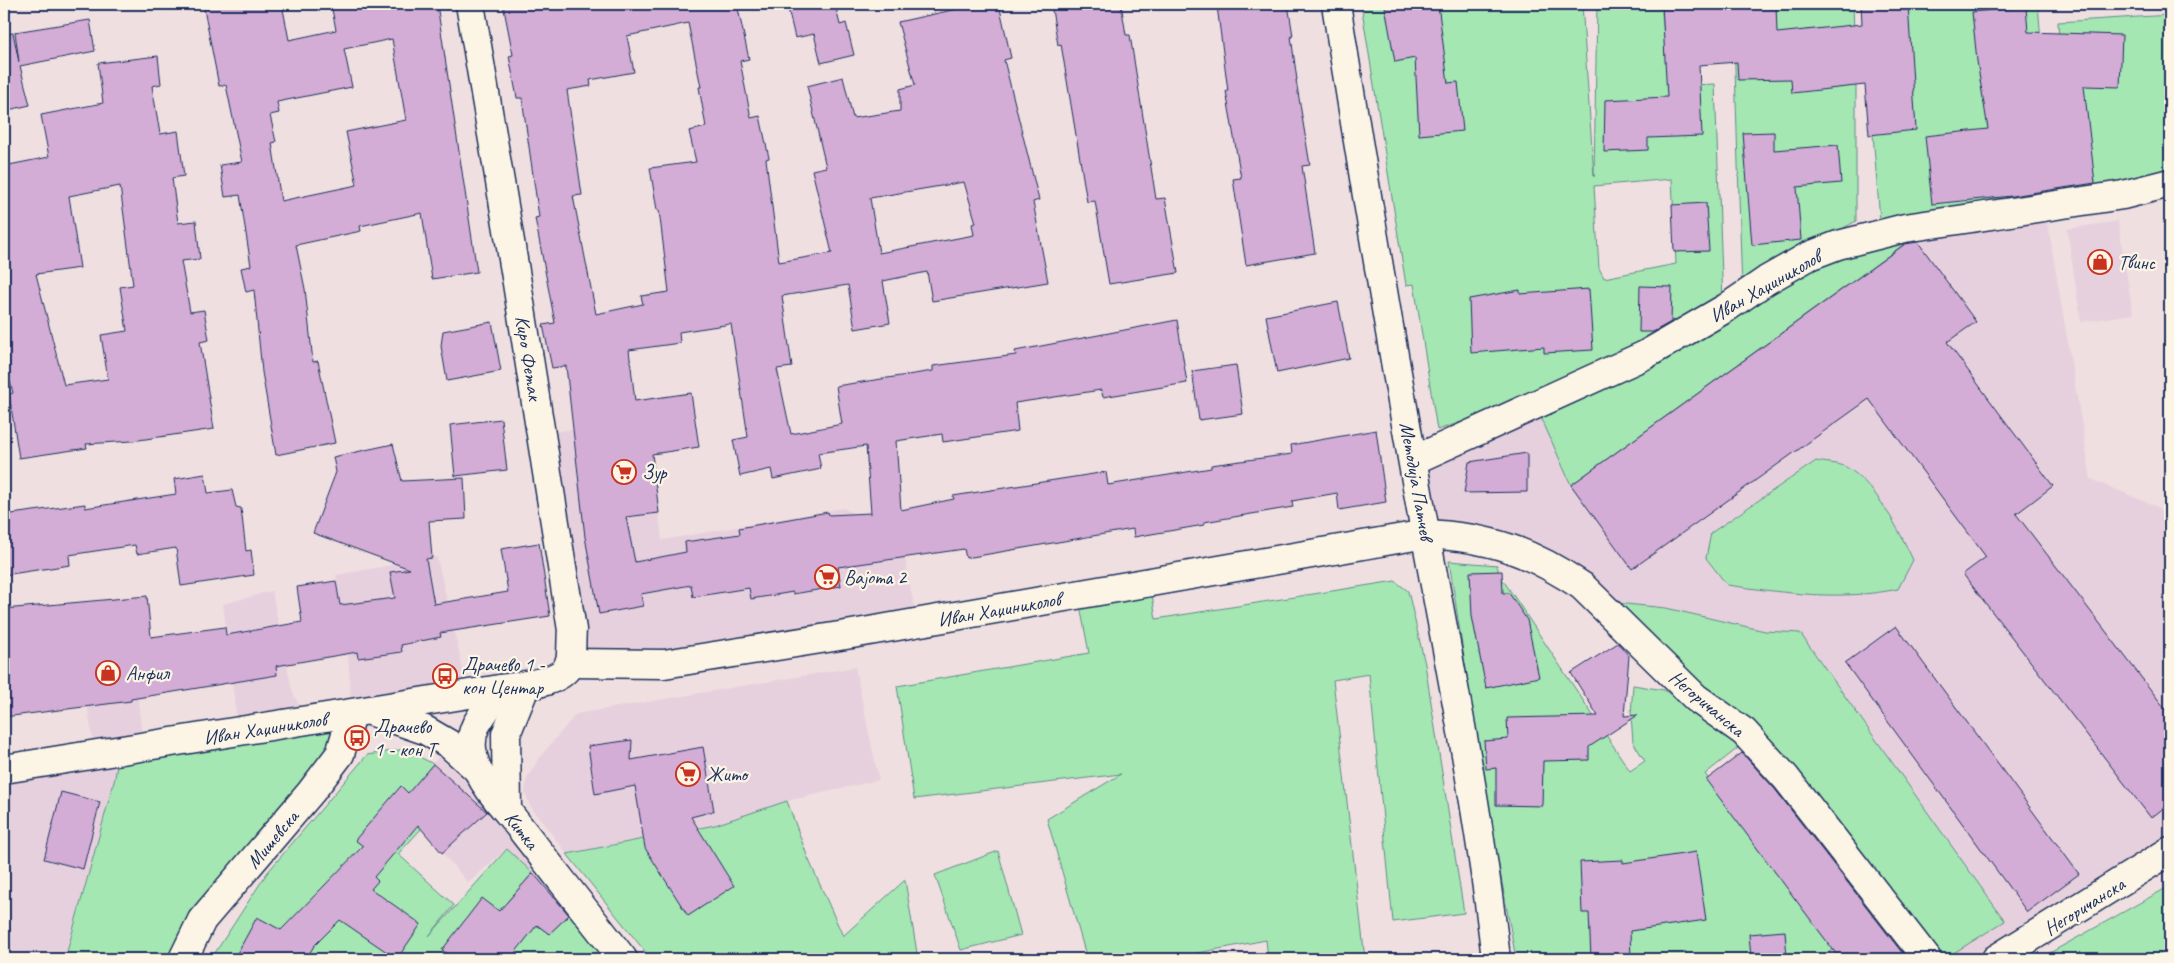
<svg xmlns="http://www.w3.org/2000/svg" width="2174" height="963" font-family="Caveat,sans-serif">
  <rect width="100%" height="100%" fill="#f0dfe0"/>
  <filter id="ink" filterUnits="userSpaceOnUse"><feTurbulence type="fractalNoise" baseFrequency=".02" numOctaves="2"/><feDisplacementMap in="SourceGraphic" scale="10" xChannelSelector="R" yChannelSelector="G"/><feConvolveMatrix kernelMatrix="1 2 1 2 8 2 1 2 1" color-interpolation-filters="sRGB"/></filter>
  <g filter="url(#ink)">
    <!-- built -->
    <g fill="#e7d0dd">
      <polygon points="2045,207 2091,479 2158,507 2170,534 2170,851 1996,959 1927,959 1786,778 1582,586 1426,534 1414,460 1809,256"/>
      <polygon points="2118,221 2133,314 2081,322 2067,229"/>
      <polygon points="648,421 662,540 843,508 856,514 901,510 905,557 917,623 569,663 541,433"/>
      <polygon points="437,557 469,695 352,714 348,654 336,575"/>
      <polygon points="272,591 292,690 306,721 238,732 223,604"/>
      <polygon points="855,667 879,780 787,801 715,825 567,854 530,806 525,792 527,778 539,758 576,714"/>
      <polygon points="138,698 143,747 119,751 115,778 65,959 4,959 4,769 95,755 87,704"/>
      <polygon points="449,744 574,910 549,934 507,902 507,849 468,883 421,828 434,814 411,790"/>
    </g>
    <!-- green -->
    <g fill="#a4e7b2" stroke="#608b88" fill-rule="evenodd">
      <path d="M 1361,4 L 1582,4 L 1594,177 L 1597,4 L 1716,4 L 1716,9 L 1662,12 L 1668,86 L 1715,84 L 1723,304 L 1767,280 L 1914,237 L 1571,485 L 1536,406 L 1541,396 L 1437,430 L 1414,284 L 1406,285 ZM 1672,179 L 1676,264 L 1604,278 L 1599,268 L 1594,186 Z"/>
      <polygon points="1733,4 1853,4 1856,89 1856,221 1803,251 1742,293"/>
      <polygon points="1868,4 2038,4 2042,53 2039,105 2047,195 1938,209 1880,220 1869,85"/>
      <polygon points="2170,15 2170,174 2066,194 2058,22"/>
      <path d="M 1816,461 C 1825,463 1839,463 1846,467 C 1876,484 1899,530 1913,560 L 1898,589 C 1840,601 1785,593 1727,585 L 1706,558 L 1711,533 Z"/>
      <polygon points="1449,561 1497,565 1499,574 1630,771 1645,761 1633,742 1631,715 1633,685 1664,690 1742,745 1705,774 1835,948 1819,959 1516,959 1482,774"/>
      <polygon points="1395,581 1408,591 1425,664 1464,913 1393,922 1369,674 1333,680 1365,959 1268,959 1266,940 1166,959 1087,959 1047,819 1121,774 914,799 897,686 1089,653 1078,595 1150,583 1156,619"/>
      <polygon points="1606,602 1666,608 1765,631 1800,633 2005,921 1944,959 1903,914"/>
      <polygon points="352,714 183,959 65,959 115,778 119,751"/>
      <polygon points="405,749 433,764 411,790 434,815 398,854 454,905 429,936 507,849 533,873 507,902 549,934 574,910 607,959 211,959 267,873 367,755"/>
      <polygon points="787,801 808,858 843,936 905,880 918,959 651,959 567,854 715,825"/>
      <polygon points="998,851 1021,935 961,950 935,875"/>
      <polygon points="2170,886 2170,959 2039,959"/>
    </g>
    <!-- building -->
    <g fill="#d3add5" stroke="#1b2f5e" fill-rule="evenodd">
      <path d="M 203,4 L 282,4 L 289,40 L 336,30 L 331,4 L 437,4 L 477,272 L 432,279 L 422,213 L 360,226 L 361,231 L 296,245 L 305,289 L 313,362 L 318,361 L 335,443 L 276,455 L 262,372 L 254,290 L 246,292 L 241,268 L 251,266 L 240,195 L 225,197 L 220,165 L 242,162 L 226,85 L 219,86 ZM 392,39 L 406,120 L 346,132 L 357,185 L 281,201 L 272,143 L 276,142 L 270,115 L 279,113 L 277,102 L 352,87 L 344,49 Z"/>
      <path d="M 503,4 L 737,4 L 749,59 L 740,61 L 751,118 L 760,116 L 769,158 L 766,159 L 779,262 L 832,253 L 812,170 L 826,167 L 807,86 L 843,77 L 853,118 L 900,111 L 900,89 L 915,85 L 898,22 L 966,7 L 965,4 L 999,4 L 1011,58 L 1004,60 L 1039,200 L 1033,202 L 1048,282 L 932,301 L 927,272 L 883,281 L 890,323 L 855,329 L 848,285 L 782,296 L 792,367 L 777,369 L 791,434 L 842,424 L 836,386 L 933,371 L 933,366 L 1016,355 L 1015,351 L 1177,320 L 1187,383 L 1103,397 L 1101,390 L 1015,403 L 1018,431 L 943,442 L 942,434 L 896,441 L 901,510 L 954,499 L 953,496 L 1106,472 L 1108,485 L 1211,468 L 1211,465 L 1292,454 L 1291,445 L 1376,430 L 1386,502 L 1339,510 L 1337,493 L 1292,501 L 1293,507 L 1204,522 L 1204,525 L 1134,537 L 1133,529 L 966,558 L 964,549 L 838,567 L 841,586 L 793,594 L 793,592 L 751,599 L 749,588 L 693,597 L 691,585 L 641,594 L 643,606 L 599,614 L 585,537 L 566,366 L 552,368 L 543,325 L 555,323 L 535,218 L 539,217 L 522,98 L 517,98 L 509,56 L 513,55 ZM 688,23 L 701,87 L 699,87 L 706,127 L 689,131 L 696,162 L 650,168 L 657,210 L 659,210 L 669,292 L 641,296 L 643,304 L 596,314 L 573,196 L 582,195 L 567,90 L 591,86 L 590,80 L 634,72 L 627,36 ZM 964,182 L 976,223 L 972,224 L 974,235 L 879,253 L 870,198 ZM 731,324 L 748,437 L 733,440 L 740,476 L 771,469 L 773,479 L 821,469 L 818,453 L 866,446 L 871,513 L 829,515 L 828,512 L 739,528 L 740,534 L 685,542 L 686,552 L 635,562 L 626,517 L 659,513 L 652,454 L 699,447 L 691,393 L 635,401 L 629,350 L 680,343 L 679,332 Z"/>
      <polygon points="787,4 835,4 840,25 846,23 854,55 821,63 814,34 795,38"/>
      <polygon points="1051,4 1121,4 1126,35 1130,35 1156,199 1165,198 1178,273 1109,284 1095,201 1087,202 1061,44 1058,45"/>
      <polygon points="1228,4 1288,4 1293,36 1291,36 1297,80 1296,80 1310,165 1302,166 1315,253 1246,265 1233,179 1241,178 1226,91 1228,91 1217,6"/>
      <polygon points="1406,4 1438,4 1448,83 1458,82 1463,131 1419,135 1415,58 1395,62 1385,7"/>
      <polygon points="1662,4 1776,4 1777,33 1862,24 1861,4 1908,4 1916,130 1869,135 1865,85 1792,93 1791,79 1738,80 1737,62 1699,65 1702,136 1648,138 1648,150 1604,152 1605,100 1667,97"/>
      <polygon points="2026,7 2028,32 2122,35 2120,87 2084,86 2095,183 2012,196 1932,204 1925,136 1988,129 1977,61 1972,12"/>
      <polygon points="90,20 95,51 20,66 30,105 4,111 4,34 13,33 19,62 15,32"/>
      <path d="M 158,56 L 161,84 L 152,86 L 160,134 L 178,131 L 184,176 L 172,178 L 178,223 L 196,221 L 200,259 L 181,261 L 190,312 L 204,310 L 209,340 L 200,342 L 214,429 L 132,441 L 86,444 L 87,448 L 19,458 L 9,394 L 13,393 L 4,358 L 4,166 L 49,157 L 41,115 L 103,103 L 98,63 ZM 120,186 L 133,285 L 120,287 L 127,331 L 101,335 L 108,379 L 64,385 L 36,274 L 80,268 L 69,196 Z"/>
      <polygon points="1774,132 1774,150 1838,145 1841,183 1797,187 1801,240 1752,245 1743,133"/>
      <polygon points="1706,203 1709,251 1674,252 1672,205"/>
      <polygon points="1918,242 1976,322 1947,342 2053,486 2016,514 2170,715 2170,803 2151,818 1963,574 1986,557 1869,399 1632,569 1571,485 1905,244"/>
      <polygon points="1640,286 1672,287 1671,322 1653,332 1639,332"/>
      <polygon points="1589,289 1593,350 1544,353 1544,347 1471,353 1469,299 1520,290 1520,294"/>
      <polygon points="1338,302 1349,358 1277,373 1266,316"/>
      <polygon points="492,322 501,371 447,381 441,346 443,331"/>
      <polygon points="1236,365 1243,414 1199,420 1192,371"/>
      <polygon points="501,419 507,470 455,476 450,425"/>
      <polygon points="393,444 402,481 464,478 466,519 429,521 432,558 426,559 434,604 508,592 501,549 539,543 550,616 440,633 441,637 401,645 402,652 358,658 357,652 276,666 277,675 131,699 131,701 4,717 4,609 147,596 151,637 225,627 226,635 302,622 297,587 336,581 340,605 395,598 390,572 410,569 313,533 336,472 333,457"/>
      <polygon points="1527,453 1527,492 1464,493 1469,462"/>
      <polygon points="205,474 208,493 232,490 236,507 241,508 246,551 251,550 254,575 181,586 176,548 137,554 135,545 69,555 70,565 4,575 4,515 85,504 85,508 176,494 174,479"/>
      <polygon points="1502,571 1503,593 1509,593 1527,620 1539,677 1486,688 1472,616 1470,572"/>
      <polygon points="1896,626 2079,874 2027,912 1845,663"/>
      <polygon points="1618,643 1629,656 1624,716 1638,715 1589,747 1589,760 1543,761 1542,806 1496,805 1496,768 1486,769 1484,741 1508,739 1507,718 1598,716 1571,673"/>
      <polygon points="632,740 631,760 703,747 714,811 691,817 734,886 688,916 645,848 635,786 595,794 588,746"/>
      <polygon points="1742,753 1774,788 1907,959 1840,959 1706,780"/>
      <polygon points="433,764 487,812 442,853 418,825 374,877 378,881 371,889 421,924 397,959 340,920 314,946 306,959 234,959 257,917 281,930 363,846 355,840 401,786 408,793"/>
      <polygon points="61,792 100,802 83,869 44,859"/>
      <polygon points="1696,852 1706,920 1630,931 1631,959 1591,959 1589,913 1582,913 1580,862 1623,860 1623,863"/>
      <polygon points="533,873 569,915 549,934 537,925 510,959 455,959 442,950 482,898 499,911"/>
      <polygon points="1785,931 1787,959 1751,959 1749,934"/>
    </g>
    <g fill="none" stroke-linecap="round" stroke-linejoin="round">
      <defs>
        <g id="minor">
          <path d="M 1336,4 C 1364,182 1394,359 1426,537 C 1452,677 1480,817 1496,959"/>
          <polyline points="1414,460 1645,355 1726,308 1767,280 1809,256 1838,245 1905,228 2123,195 2170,183"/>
          <path d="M 569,663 L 664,664 L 852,634 L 1426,534 C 1489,537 1530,551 1582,586 L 1696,698 L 1744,732 L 1786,778 L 1927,959"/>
          <polyline points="183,959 202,920 311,792 340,754 352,714"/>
          <polyline points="1996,959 2170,851"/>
        </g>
        <g id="tertiary">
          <polyline points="373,712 425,730 449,744 477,769"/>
          <polyline points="4,769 500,689"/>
        </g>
        <g id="secondary">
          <path d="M 470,4 L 516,277 L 572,630 C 571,640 572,652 570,662 C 564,684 519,686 500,689 C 492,701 483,713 476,725 C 461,756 488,790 507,811 L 623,959"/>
          <polyline points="507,811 506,734 526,685"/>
        </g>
      </defs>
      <!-- minor casing -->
      <use href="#minor" stroke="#1b2f5e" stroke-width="31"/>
      <!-- tertiary casing -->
      <use href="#tertiary" stroke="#1b2f5e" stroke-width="31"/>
      <!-- secondary casing -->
      <use href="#secondary" stroke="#1b2f5e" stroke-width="31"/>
      <!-- minor -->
      <use href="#minor" stroke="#fcf5e5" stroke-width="28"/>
      <!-- tertiary -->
      <use href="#tertiary" stroke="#fcf5e5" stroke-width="28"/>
      <!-- secondary -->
      <use href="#secondary" stroke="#fcf5e5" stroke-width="28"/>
    </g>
  </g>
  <!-- icons -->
  <defs>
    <symbol id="shop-ring" viewBox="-11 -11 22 22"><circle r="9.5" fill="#fcf5e5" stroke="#c8321e" stroke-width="1.5"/><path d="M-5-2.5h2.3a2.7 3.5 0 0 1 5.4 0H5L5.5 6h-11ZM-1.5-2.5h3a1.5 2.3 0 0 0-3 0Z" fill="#c8321e"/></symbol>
    <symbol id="supermarket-ring" viewBox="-11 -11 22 22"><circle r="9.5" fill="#fcf5e5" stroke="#c8321e" stroke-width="1.5"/><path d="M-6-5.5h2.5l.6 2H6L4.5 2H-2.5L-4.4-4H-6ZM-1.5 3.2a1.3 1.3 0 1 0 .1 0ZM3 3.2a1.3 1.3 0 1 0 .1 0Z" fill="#c8321e"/></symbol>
    <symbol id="bus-ring" viewBox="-11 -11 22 22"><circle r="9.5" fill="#fcf5e5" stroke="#c8321e" stroke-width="1.5"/><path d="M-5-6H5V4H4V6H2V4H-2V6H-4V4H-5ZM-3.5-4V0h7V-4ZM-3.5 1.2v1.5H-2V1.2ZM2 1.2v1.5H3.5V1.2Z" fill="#c8321e"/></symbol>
  </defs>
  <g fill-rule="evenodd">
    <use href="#shop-ring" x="2086" y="248" width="28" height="28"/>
    <use href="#supermarket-ring" x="610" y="458" width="28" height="28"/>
    <use href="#supermarket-ring" x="813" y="563" width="28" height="28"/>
    <use href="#shop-ring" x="94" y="659" width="28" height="28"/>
    <use href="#bus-ring" x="431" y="662" width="28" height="28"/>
    <use href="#bus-ring" x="343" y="724" width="28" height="28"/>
    <use href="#supermarket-ring" x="674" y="760" width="28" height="28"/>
  </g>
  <g text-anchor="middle" stroke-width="4.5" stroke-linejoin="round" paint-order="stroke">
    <!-- poi labels -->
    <g font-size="20" fill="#1b2f5e" stroke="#fcf5e5" text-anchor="start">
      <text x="2118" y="269">Твинс</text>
      <text x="642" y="479">Зур</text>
      <text x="844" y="584">Вајота 2</text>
      <text x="462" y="671">Драчево 1 -<tspan x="462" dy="23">кон Центар</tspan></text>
      <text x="126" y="680">Анфил</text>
      <text x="374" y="733">Драчево<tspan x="374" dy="23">1 - кон T</tspan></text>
      <text x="706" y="781">Жито</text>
    </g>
    <!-- street labels -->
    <g font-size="20" fill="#1b2f5e" stroke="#fcf5e5">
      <text transform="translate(1765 286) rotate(-30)" y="7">Иван Хаџиниколов</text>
      <text transform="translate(529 358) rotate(81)" y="7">Киро Фетак</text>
      <text transform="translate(1417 481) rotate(80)" y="7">Методија Патчев</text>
      <text transform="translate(999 609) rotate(-10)" y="7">Иван Хаџиниколов</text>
      <text transform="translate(1707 703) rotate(40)" y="7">Негоричанска</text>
      <text transform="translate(265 728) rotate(-9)" y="7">Иван Хаџиниколов</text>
      <text transform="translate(522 830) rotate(52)" y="7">Китка</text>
      <text transform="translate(272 839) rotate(-50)" y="7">Мишевска</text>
      <text transform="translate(2084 906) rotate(-32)" y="7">Негоричанска</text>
    </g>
  </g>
  <!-- margin -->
  <rect width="2174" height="963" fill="none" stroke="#fcf5e5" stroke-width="20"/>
  <rect x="10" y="10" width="2154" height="943" fill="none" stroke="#1b2f5e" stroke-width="2" filter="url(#ink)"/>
</svg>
